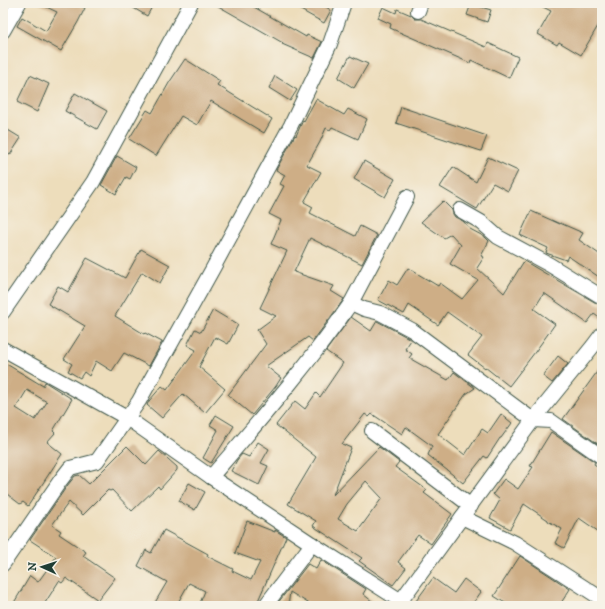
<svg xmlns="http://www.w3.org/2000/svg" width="605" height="609" font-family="'IM FELL DW Pica',serif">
  <rect width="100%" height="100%" fill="#f7f3e8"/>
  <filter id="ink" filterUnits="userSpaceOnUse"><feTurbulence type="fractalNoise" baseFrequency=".025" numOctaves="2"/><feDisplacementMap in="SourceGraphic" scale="8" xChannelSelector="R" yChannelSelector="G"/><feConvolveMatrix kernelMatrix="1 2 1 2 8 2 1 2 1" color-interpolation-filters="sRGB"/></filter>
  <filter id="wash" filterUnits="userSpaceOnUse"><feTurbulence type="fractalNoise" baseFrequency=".012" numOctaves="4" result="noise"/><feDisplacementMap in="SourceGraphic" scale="16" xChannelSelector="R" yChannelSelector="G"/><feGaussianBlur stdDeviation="0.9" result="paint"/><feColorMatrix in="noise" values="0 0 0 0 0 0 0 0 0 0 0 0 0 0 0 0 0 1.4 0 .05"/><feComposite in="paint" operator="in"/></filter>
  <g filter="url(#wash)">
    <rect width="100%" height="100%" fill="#edddbb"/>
    <g id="blocks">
      <!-- building -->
      <g fill="#ceae86" fill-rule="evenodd">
        <polygon points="38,3 74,3 85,8 78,22 61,51 17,26 22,17 46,31 57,12"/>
        <polygon points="125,3 154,3 147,16"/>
        <polygon points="213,3 247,3 306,37 307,35 322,42 314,58 282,44 283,43"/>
        <polygon points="288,3 319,3 331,10 324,23"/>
        <polygon points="535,3 602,3 602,19 581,55 559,42 557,45 538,34 551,11"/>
        <polygon points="471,4 491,10 487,22 467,15"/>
        <polygon points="383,7 396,13 397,9 411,15 415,19 421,19 486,47 488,43 518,57 509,78 471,60 470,63 390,28 391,24 378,18"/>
        <polygon points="350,56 368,64 354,88 338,78"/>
        <polygon points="185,59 220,81 217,85 272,119 264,133 211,101 197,125 181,116 156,156 129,139 147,110 152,113 169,83"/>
        <polygon points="30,75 49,84 37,112 17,102"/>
        <polygon points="275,76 297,90 290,101 269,88"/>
        <polygon points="75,93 107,111 97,129 65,111"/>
        <polygon points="316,99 344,115 348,109 367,119 358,139 332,127 330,130 326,128 320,142 307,165 321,172 304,202 313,207 310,213 355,236 360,226 377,235 362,264 310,238 294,272 334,286 331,291 344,299 313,341 308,337 266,366 281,378 276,386 252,415 228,395 266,344 257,330 276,316 260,308 287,251 271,244 281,220 269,214 284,186 280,184 285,175 276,170 295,135 296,136 303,120 304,121"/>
        <polygon points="401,107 487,136 481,151 396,123"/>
        <polygon points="3,127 21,138 10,155 3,151"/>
        <polygon points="117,156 136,167 130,179 126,177 116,194 101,185"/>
        <polygon points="488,157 518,171 508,191 493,183 477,209 440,187 453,167 476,182"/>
        <polygon points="364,161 395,179 385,197 354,179"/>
        <polygon points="443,201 452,210 453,214 455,217 463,221 470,229 485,237 489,241 481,256 484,257 477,268 504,293 524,261 598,304 602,305 602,320 594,314 587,323 544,293 534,309 555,324 535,352 509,386 485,367 485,368 468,355 482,337 447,312 438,325 409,305 404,314 378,300 389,280 397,285 408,268 438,286 440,283 462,299 478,280 450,264 461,245 451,234 444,238 421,222"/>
        <polygon points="531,211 560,224 560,223 583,233 579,240 602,256 602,279 568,256 566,260 546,253 548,248 520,235"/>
        <polygon points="141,249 170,265 160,283 142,272 115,316 144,334 145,333 162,342 149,366 124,353 112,371 96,361 89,376 84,372 80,378 68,371 72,364 64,359 85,326 48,304 58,286 68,292 87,258 125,278"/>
        <polygon points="213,310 238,325 228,344 215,337 199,367 225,389 205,413 183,394 162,418 147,405 149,401 162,386 167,390 196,350 187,345 195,329 201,332"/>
        <path d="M 351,317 L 371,331 L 377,321 L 407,337 L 411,340 L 405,349 L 412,354 L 409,358 L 448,380 L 454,372 L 475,388 L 466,394 L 438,434 L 465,455 L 482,429 L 488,433 L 501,414 L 512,423 L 501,438 L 500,438 L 487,458 L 484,456 L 463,483 L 428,455 L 432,446 L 406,427 L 402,434 L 372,414 L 369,417 L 365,414 L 342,444 L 351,448 L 333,495 L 379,447 L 399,462 L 395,467 L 427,490 L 424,493 L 452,514 L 431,544 L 418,535 L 398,562 L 406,568 L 393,585 L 359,561 L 362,558 L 313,526 L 316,521 L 288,504 L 316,457 L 276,425 L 295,401 L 305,409 L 316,393 L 320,397 L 343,363 L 326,351 ZM 366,481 L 382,498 L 358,531 L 338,519 L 347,504 Z"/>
        <polygon points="558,356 568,364 552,383 543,376"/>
        <path d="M 3,362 L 43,386 L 45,382 L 72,399 L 53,431 L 55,433 L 47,442 L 62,454 L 28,506 L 23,502 L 20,504 L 3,491 ZM 27,390 L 47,402 L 35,420 L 16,408 Z"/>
        <polygon points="602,365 602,447 563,419"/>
        <polygon points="216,415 234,426 211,463 203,458 218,430 210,425"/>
        <polygon points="551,432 595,462 594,464 602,470 602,534 579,518 564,548 555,543 562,529 548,521 548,520 524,504 510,529 490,518 500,500 493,494 504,479 518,489 533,467 530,466"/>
        <polygon points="258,442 269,449 261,463 268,466 259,485 231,471 237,460 242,454 249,457"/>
        <polygon points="127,446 146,465 159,451 177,467 177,470 160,489 158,486 132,511 112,490 110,491 108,490 83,515 69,502 52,525 61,531 59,534 86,552 83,556 115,578 98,600 66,578 62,583 59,581 43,606 12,606 30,576 38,582 56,557 30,540 67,486 75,476 79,475 89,484"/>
        <polygon points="189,483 205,492 195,510 179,501"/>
        <polygon points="247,521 275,532 275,530 286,537 257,603 255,602 254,606 206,606 200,603 205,591 189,583 176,606 153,606 167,582 138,566 146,550 151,553 164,530 208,554 207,556 233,569 232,571 251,580 260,562 235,553"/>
        <polygon points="520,556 570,589 559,606 510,606 494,596"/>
        <polygon points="321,560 366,589 363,594 378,606 313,606 290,592 288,606 277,604 308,564 316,569"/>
        <polygon points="433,578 454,593 464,579 481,592 471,606 424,606 416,601"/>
      </g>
    </g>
  </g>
  <g filter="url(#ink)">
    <use href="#blocks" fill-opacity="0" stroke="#3e5548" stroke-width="1"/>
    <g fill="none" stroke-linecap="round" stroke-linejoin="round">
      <defs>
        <g id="street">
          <polyline points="418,11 421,3"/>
          <polyline points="3,31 19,3"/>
          <polyline points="460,210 481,222 498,237 550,265 602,297"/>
          <polyline points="351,303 407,197"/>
          <polyline points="3,312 93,182 178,27 191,3"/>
          <polyline points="3,349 127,418 211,477 312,544 401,601"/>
          <polyline points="372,431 471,506"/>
          <path d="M 211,477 C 260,420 309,364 351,303 L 364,309 L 380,313 L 412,330 L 533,420 L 551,421 L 602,457"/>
          <polyline points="462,517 515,543 602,599"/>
          <polyline points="3,564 60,481 70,468 97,461 139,401 212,270 291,125 330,44 344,3"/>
          <polyline points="265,606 312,544"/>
          <polyline points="397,606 533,420 593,346 602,334"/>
        </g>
      </defs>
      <!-- street casing -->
      <use href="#street" stroke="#3e5548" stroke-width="16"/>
      <!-- street -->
      <use href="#street" stroke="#fff" stroke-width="14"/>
    </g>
  </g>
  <!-- margin -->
  <rect width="605" height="609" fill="none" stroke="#f7f3e8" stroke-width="16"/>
  <!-- north arrow -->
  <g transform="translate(42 567) rotate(273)" stroke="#f7f3e8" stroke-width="3" paint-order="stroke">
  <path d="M0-3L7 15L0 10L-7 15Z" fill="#1f3d34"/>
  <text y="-6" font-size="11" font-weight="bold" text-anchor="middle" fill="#1f3d34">N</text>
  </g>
</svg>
